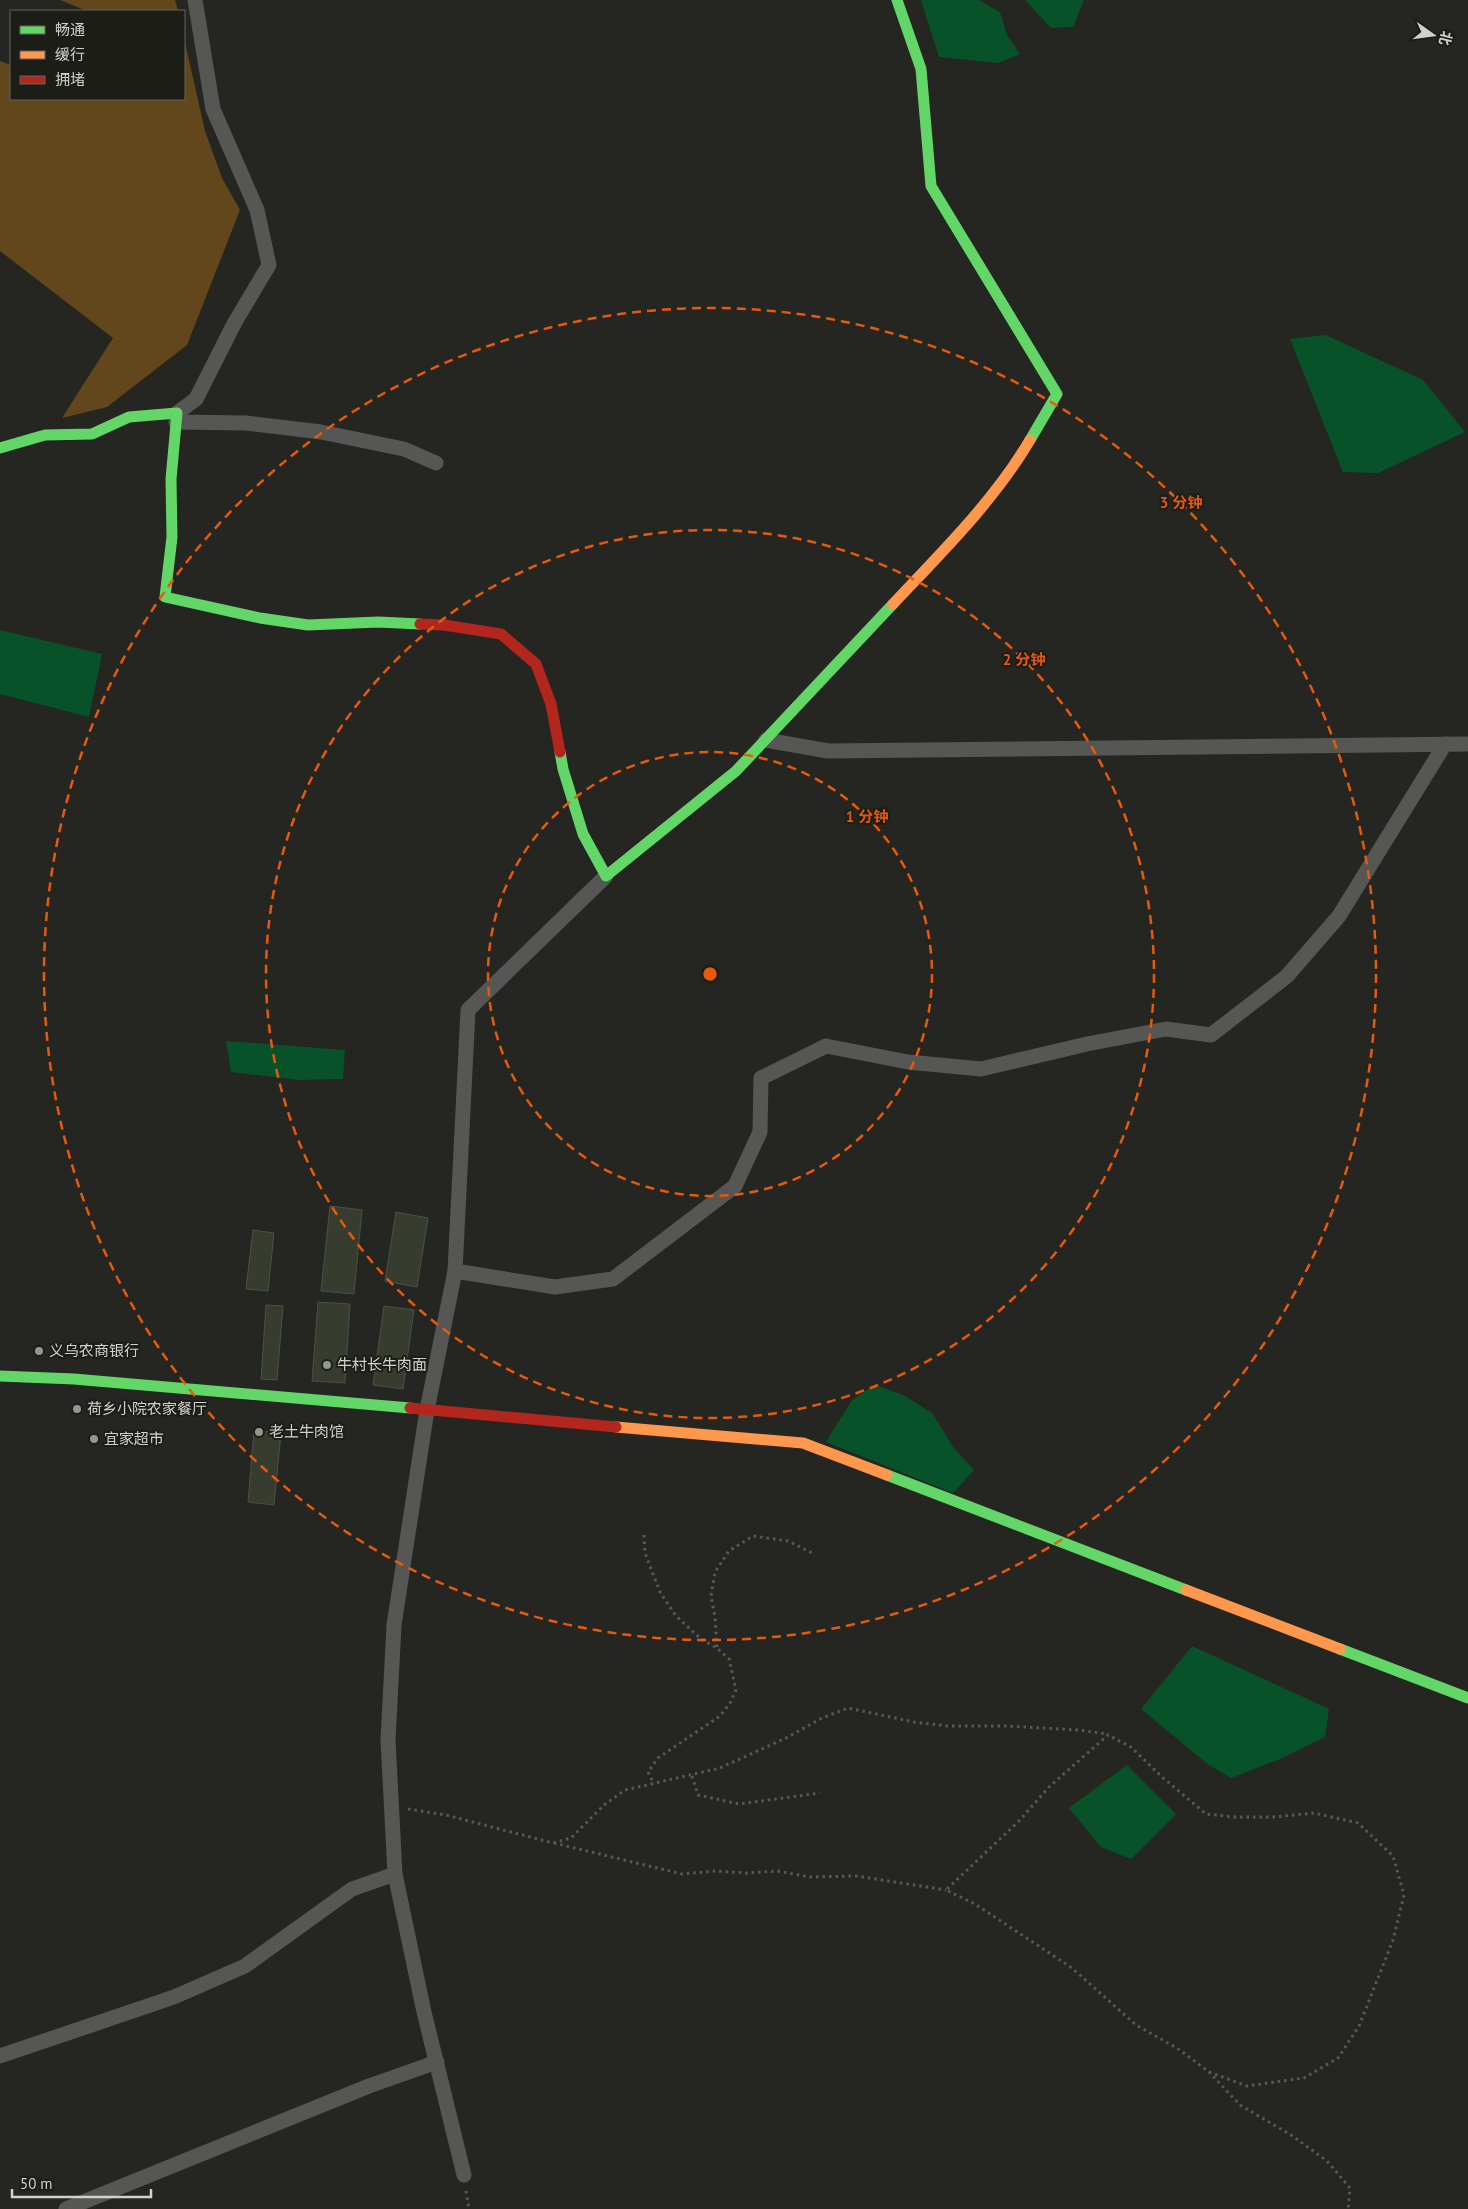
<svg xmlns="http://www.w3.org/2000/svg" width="1468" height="2209" font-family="'PT Sans','Noto Sans SC',sans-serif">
  <rect width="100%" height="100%" fill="#252621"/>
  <!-- forest -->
  <g fill="#61471b">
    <polygon points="60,0 175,0 178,11 87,11"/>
    <polygon points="184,38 205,131 222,178 240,210 187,345 107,407 62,418 113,338 0,251 0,61 11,65 11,99 184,99"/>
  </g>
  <!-- water -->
  <g fill="#075228">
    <polygon points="921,0 979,0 1000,12 1007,35 1020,54 998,63 939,57"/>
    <polygon points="1025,0 1084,0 1073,27 1051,28"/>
    <polygon points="1326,335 1423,380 1465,432 1378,473 1343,472 1290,339"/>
    <polygon points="0,630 102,654 89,717 0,694"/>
    <polygon points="226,1041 345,1050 343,1079 299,1080 231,1072"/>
    <polygon points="875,1385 903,1395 932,1413 953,1447 974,1470 953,1493 826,1442 852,1400"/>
    <polygon points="1192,1646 1329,1709 1325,1737 1280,1759 1231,1778 1209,1765 1141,1709"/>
    <polygon points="1127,1765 1176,1814 1131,1859 1101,1847 1069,1808"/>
  </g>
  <!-- building -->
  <g fill="#363d2e" stroke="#4e4f4c">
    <polygon points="330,1206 362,1210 354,1294 321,1291"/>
    <polygon points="396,1212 428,1218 417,1287 385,1281"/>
    <polygon points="253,1230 274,1233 268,1291 246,1289"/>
    <polygon points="318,1302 350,1304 345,1383 312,1381"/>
    <polygon points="266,1305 283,1306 277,1380 261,1379"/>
    <polygon points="384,1306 414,1310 403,1389 373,1385"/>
    <polygon points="254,1430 281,1433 274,1505 248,1502"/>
  </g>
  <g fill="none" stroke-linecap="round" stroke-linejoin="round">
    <!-- path -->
    <g stroke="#595957" stroke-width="3" stroke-dasharray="2.5 4" stroke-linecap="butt">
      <polyline points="644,1535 645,1553 660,1592 676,1616 701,1639 717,1648 729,1659 736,1690 730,1703 720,1716 658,1758 648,1772 654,1784"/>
      <polyline points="717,1647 715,1617 711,1596 715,1572 729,1551 753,1536 788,1541 814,1554"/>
      <polyline points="692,1776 698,1795 739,1804 820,1793"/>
      <polyline points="408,1809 446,1815 553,1843 571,1838 604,1805 625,1790 720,1768 786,1738 822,1718 848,1708 914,1722 947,1726 1007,1726 1078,1730 1108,1734"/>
      <polyline points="554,1843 682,1874 716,1871 746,1873 777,1871 810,1877 856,1876 946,1890"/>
      <polyline points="1209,2072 1247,2086 1304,2078 1338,2058 1359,2026 1393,1940 1404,1895 1393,1856 1358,1823 1314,1813 1273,1817 1235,1817 1206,1814 1162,1777 1131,1747 1108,1735 1049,1787 1019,1821 946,1890 975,1904 1072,1968 1136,2025 1177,2048 1209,2072 1240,2105 1291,2135 1327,2161 1350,2188 1348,2209"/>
      <polyline points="466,2191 469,2209"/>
    </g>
    <!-- street -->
    <g stroke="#565654" stroke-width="15">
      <polyline points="177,413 196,399 235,322 269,265 257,210 213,109 195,0"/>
      <polyline points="176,422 246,423 321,432 404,449 436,463"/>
      <polyline points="766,740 828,751 1468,744"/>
      <polyline points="606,876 468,1010 455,1271 555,1287 613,1279 735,1186 760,1132 761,1078 826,1046 908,1062 981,1069 1087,1044 1166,1029 1211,1035 1287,976 1339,916 1445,744"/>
      <polyline points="395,1874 424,2012 464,2175"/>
      <polyline points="0,2056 174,1997 245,1966 352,1889 395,1874 388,1740 394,1625 427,1410 455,1271"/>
      <polyline points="66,2209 369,2086 437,2062"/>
    </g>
    <!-- fast -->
    <g stroke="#63d668" stroke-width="11">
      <polyline points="897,0 921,69 931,186 1057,394 1030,440"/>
      <polyline points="0,448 45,435 92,434 129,417 177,413 171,479 172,537 165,597 260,618 308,625 378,622 420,624"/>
      <polyline points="560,752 563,769 583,834 606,876 736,771 893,604"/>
      <polyline points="0,1376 74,1379 410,1408"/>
      <polyline points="887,1475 1186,1590"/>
      <polyline points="1340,1649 1468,1698"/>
    </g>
    <!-- slow -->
    <g stroke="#ff974d" stroke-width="11">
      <path d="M 893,604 C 941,553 994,501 1030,440"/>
      <polyline points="616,1427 803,1443 887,1475"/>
      <polyline points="1186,1590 1340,1649"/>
    </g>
    <!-- jam -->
    <g stroke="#b3261e" stroke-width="11">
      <polyline points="420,624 444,625 501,634 536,664 551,704 560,752"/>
      <polyline points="410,1408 616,1427"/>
    </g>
  </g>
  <!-- distance rings -->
  <g fill="none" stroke="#e8590c" stroke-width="2.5" stroke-dasharray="9 6">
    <circle cx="710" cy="974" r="222"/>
    <circle cx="710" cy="974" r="444"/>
    <circle cx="710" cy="974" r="666"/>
  </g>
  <!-- markers -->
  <g fill="#959691" stroke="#1c1d17" stroke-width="2">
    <circle cx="39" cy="1351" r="5"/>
    <circle cx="327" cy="1365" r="5"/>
    <circle cx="77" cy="1409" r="5"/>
    <circle cx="259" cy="1432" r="5"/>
    <circle cx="94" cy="1439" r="5"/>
  </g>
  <g text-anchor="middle" stroke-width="4" stroke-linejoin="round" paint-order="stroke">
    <!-- poi labels -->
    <g font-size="15" fill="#d1d2ce" stroke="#1c1d17" text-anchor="start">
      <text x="49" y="1356">义乌农商银行</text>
      <text x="337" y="1370">牛村长牛肉面</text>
      <text x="87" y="1414">荷乡小院农家餐厅</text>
      <text x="269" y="1437">老土牛肉馆</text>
      <text x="104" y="1444">宜家超市</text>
    </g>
  </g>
  <circle cx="710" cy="974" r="8" fill="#e8590c" stroke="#1c1d17" stroke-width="2.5"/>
  <g font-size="15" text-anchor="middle" font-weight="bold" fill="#e8590c" stroke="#1c1d17" stroke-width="4" stroke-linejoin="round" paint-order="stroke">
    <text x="1181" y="508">3 分钟</text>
    <text x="1024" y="665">2 分钟</text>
    <text x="867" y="822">1 分钟</text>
  </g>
  <!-- legend -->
  <rect x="10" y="10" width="175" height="90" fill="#1c1d17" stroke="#646560"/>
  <rect x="20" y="26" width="25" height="8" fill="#63d668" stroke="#646560"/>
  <text x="55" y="35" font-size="15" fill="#d1d2ce">畅通</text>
  <rect x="20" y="51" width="25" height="8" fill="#ff974d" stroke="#646560"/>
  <text x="55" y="60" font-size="15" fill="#d1d2ce">缓行</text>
  <rect x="20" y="76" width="25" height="8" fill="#b3261e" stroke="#646560"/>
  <text x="55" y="85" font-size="15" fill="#d1d2ce">拥堵</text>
  <!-- north arrow -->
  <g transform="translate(1433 35) rotate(104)" stroke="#1c1d17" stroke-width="4" paint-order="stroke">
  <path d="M0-4L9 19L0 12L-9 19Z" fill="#d1d2ce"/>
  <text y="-8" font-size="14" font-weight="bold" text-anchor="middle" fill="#d1d2ce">北</text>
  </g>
  <!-- scale -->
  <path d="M12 2189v8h139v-8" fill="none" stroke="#d1d2ce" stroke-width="2.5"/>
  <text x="20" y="2189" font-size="15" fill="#d1d2ce" stroke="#1c1d17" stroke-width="4" paint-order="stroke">50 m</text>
</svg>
